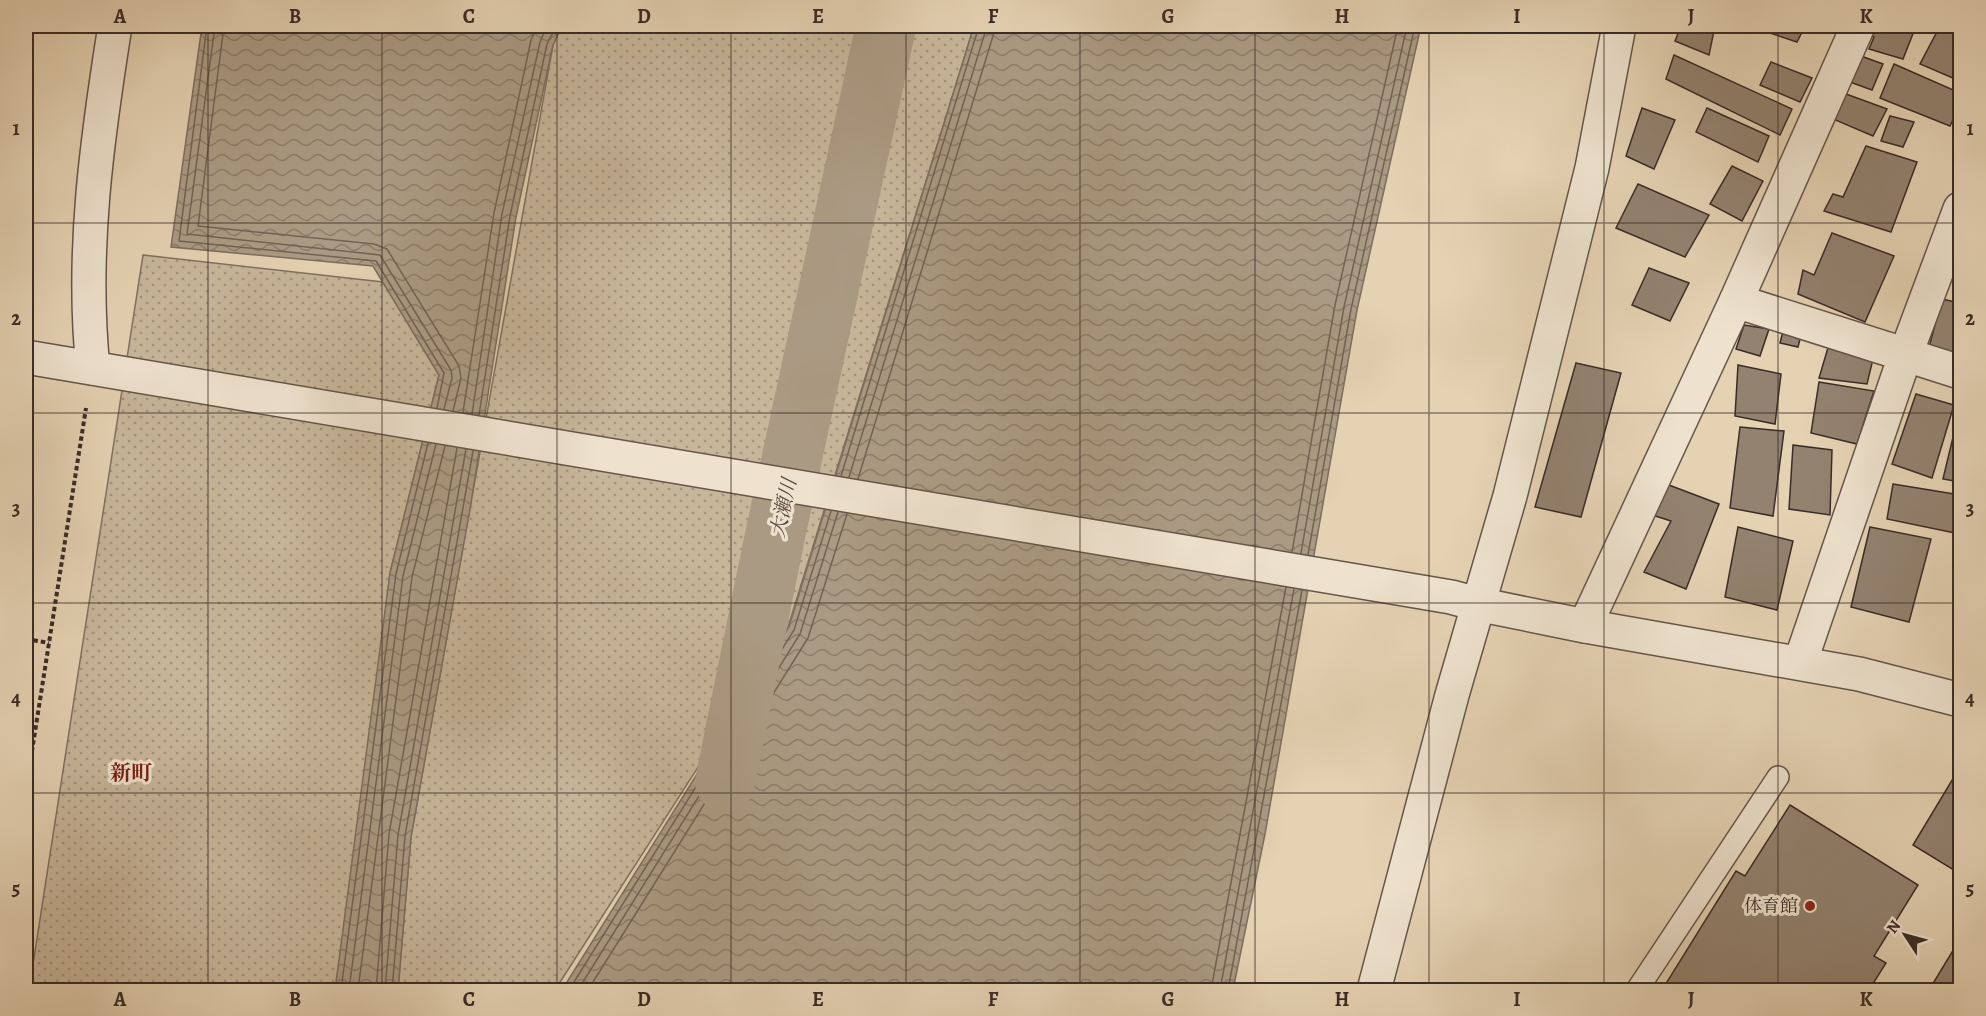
<svg xmlns="http://www.w3.org/2000/svg" width="1986" height="1016" font-family="Alegreya,'Noto Serif JP',serif">
  <defs>
    <pattern id="grass-dots" width="8" height="8" patternUnits="userSpaceOnUse" patternTransform="scale(1.5)"><rect width="8" height="8" fill="#c8b69b"/><path d="M2 2h.1M6 6h.1" fill="none" stroke="#a3947e" stroke-width="1.8" stroke-linecap="round"/></pattern>
    <pattern id="water-waves" width="16" height="10" patternUnits="userSpaceOnUse" patternTransform="scale(1.5)"><rect width="16" height="10" fill="#ab9a83"/><path d="M0 5q4-4 8 0t8 0" fill="none" stroke="#8c7e6b"/></pattern>
  </defs>
  <rect width="100%" height="100%" fill="#e5d2b3"/>
  <filter id="stains"><feTurbulence type="fractalNoise" baseFrequency=".00333" numOctaves="4"/><feColorMatrix values="0 0 0 0 .2 0 0 0 0 .09 0 0 0 0 .02 0 0 0 .5 -.17"/></filter>
  <radialGradient id="worn" r=".72"><stop offset=".6" stop-color="#630" stop-opacity="0"/><stop offset="1" stop-color="#630" stop-opacity=".3"/></radialGradient>
  <!-- grass -->
  <g fill="url(#grass-dots)" stroke="#817161" stroke-width="1.5">
    <polygon points="562,26 974,26 788,627 555,990 398,990 411,837 553,45"/>
    <polygon points="143,255 383,282 439,375 390,573 341,990 29,990"/>
  </g>
  <!-- water -->
  <g fill="url(#water-waves)" stroke="#7e6e5e" stroke-width="1.5">
    <polygon points="202,26 562,26 553,45 516,217 470,509 411,837 398,990 335,990 390,573 439,375 373,266 171,247"/>
    <polygon points="974,26 1421,26 1357,310 1265,834 1233,990 562,990 789,627"/>
  </g>
  <g fill="none" stroke-linecap="round" stroke-linejoin="round">
    <!-- shore -->
    <g stroke="#726355" stroke-width="1.5">
      <polyline points="207,26 179,241 376,261 444,373 437,408"/>
      <polyline points="215,26 187,234 380,255 451,370 452,378 444,409"/>
      <polyline points="224,26 198,226 374,244 387,249 459,366 461,378 453,411"/>
      <polyline points="463,412 494,213 531,40 537,26"/>
      <polyline points="472,414 502,214 540,42 547,26"/>
      <polyline points="479,415 510,216 547,44 556,26"/>
      <polyline points="841,476 979,26"/>
      <polyline points="849,477 987,26"/>
      <polyline points="858,479 996,26"/>
      <polyline points="1292,552 1335,305 1398,26"/>
      <polyline points="1301,553 1344,307 1407,26"/>
      <polyline points="1308,555 1351,309 1415,26"/>
      <polyline points="341,990 396,574 428,443"/>
      <polyline points="349,990 403,576 436,444"/>
      <polyline points="358,990 412,577 445,446"/>
      <polyline points="376,990 389,834 457,448"/>
      <polyline points="385,990 398,835 466,449"/>
      <polyline points="392,990 405,836 473,451"/>
      <polyline points="569,990 794,630 831,511"/>
      <polyline points="578,990 800,634 838,512"/>
      <polyline points="588,990 808,638 847,514"/>
      <polyline points="1211,990 1286,587"/>
      <polyline points="1220,990 1294,589"/>
      <polyline points="1228,990 1302,590"/>
    </g>
    <!-- river -->
    <polyline stroke="#ab9a83" stroke-width="60" points="725,782 776,531 886,26"/>
  </g>
  <!-- building -->
  <g fill="#938270" stroke="#3a2c27" stroke-width="1.5">
    <polygon points="1681,26 1715,26 1709,55 1675,41"/>
    <polygon points="1732,26 1754,26 1751,31"/>
    <polygon points="1774,26 1805,26 1797,42 1770,33"/>
    <polygon points="1872,26 1916,26 1903,59 1869,49 1874,37 1868,36"/>
    <polygon points="1940,26 1960,26 1960,51 1956,58 1960,59 1960,81 1920,64"/>
    <polygon points="1674,55 1792,109 1780,135 1666,79"/>
    <polygon points="1861,56 1883,64 1872,90 1850,82"/>
    <polygon points="1771,62 1812,78 1800,102 1760,85"/>
    <polygon points="1894,64 1960,93 1960,105 1950,126 1880,98"/>
    <polygon points="1846,94 1887,109 1873,136 1833,119"/>
    <polygon points="1642,108 1675,120 1654,169 1626,156"/>
    <polygon points="1707,108 1769,136 1758,162 1696,132"/>
    <polygon points="1890,116 1914,122 1903,147 1881,141"/>
    <polygon points="1866,146 1917,162 1891,232 1824,211 1833,194 1843,197"/>
    <polygon points="1732,166 1763,181 1742,221 1710,204"/>
    <polygon points="1638,184 1709,215 1685,257 1616,228"/>
    <polygon points="1832,233 1894,256 1865,322 1798,294 1803,270 1814,275"/>
    <polygon points="1649,268 1689,283 1670,321 1632,305"/>
    <polygon points="1942,299 1960,303 1960,339 1957,354 1929,347"/>
    <polygon points="1744,325 1769,329 1760,356 1736,349"/>
    <polygon points="1784,327 1802,331 1798,347 1780,343"/>
    <polygon points="1830,341 1874,355 1867,384 1819,378"/>
    <polygon points="1576,363 1621,373 1581,517 1535,507"/>
    <polygon points="1738,365 1781,374 1775,424 1735,416"/>
    <polygon points="1819,382 1874,391 1857,444 1811,433"/>
    <polygon points="1916,394 1954,405 1932,478 1892,464"/>
    <polygon points="1960,408 1960,482 1943,479"/>
    <polygon points="1740,427 1784,431 1773,516 1730,508"/>
    <polygon points="1793,445 1832,450 1830,515 1789,509"/>
    <polygon points="1661,482 1719,504 1686,589 1644,572 1671,521 1646,513"/>
    <polygon points="1893,484 1960,495 1960,534 1887,519"/>
    <polygon points="1738,527 1793,541 1777,610 1725,597"/>
    <polygon points="1870,527 1931,539 1909,622 1851,607"/>
    <polygon points="1960,767 1960,866 1957,872 1913,845"/>
    <polygon points="1790,805 1918,885 1874,956 1886,963 1869,990 1662,990 1736,871 1745,876"/>
    <polygon points="1960,939 1960,990 1929,990"/>
  </g>
  <g fill="none" stroke-linecap="round" stroke-linejoin="round">
    <defs>
      <polyline id="service" points="1637,990 1778,777"/>
      <g id="minor">
        <polyline points="1736,301 1960,372"/>
        <path d="M 93,368 C 81,253 97,139 115,26"/>
        <polyline points="1585,626 1736,301 1858,26"/>
        <polyline points="1800,663 1905,356 1960,209"/>
      </g>
      <g id="tertiary">
        <polyline points="26,357 1451,597 1477,604 1585,626 1859,674 1960,700"/>
        <polyline points="1374,990 1452,695 1510,496 1592,168 1619,26"/>
      </g>
    </defs>
    <!-- service casing -->
    <use href="#service" stroke="#65564a" stroke-width="24"/>
    <!-- minor casing -->
    <use href="#minor" stroke="#65564a" stroke-width="36"/>
    <!-- tertiary casing -->
    <use href="#tertiary" stroke="#65564a" stroke-width="36"/>
    <!-- path -->
    <g stroke="#3a2c27" stroke-width="4" stroke-dasharray="4.5 3" stroke-linecap="butt">
      <polyline points="26,639 49,643"/>
      <polyline points="26,789 86,408"/>
    </g>
    <!-- service -->
    <use href="#service" stroke="#eee2ce" stroke-width="21"/>
    <!-- minor -->
    <use href="#minor" stroke="#eee2ce" stroke-width="33"/>
    <!-- tertiary -->
    <use href="#tertiary" stroke="#eee2ce" stroke-width="33"/>
  </g>
  <!-- grid -->
  <path fill="none" stroke="#3a2c27" stroke-width="1.5" stroke-opacity="0.55" d="M 208,26 L 208,990M 382,26 L 382,990M 557,26 L 557,990M 731,26 L 731,990M 906,26 L 906,990M 1080,26 L 1080,990M 1255,26 L 1255,990M 1429,26 L 1429,990M 1604,26 L 1604,990M 1778,26 L 1778,990M 26,223 L 1960,223M 26,413 L 1960,413M 26,603 L 1960,603M 26,793 L 1960,793"/>
  <!-- markers -->
  <circle fill="#8f2418" stroke="#eee2ce" stroke-width="2" cx="1810" cy="906" r="6"/>
  <g text-anchor="middle" stroke-width="6" stroke-linejoin="round" paint-order="stroke">
    <!-- poi labels -->
    <g font-size="18" fill="#3a2c27" stroke="#eee2ce" text-anchor="end">
      <text x="1798" y="912">体育館</text>
    </g>
    <!-- water labels -->
    <g font-size="20" font-style="italic" fill="#56483e" stroke="#eee2ce">
      <text transform="translate(783 508) rotate(-78)" y="7">大瀬川</text>
    </g>
    <!-- quarter labels -->
    <g font-size="21" font-weight="bold" fill="#7a1f14" stroke="#eee2ce">
      <text x="131" y="780">新町</text>
    </g>
  </g>
  <!-- margin -->
  <rect width="1986" height="1016" fill="none" stroke="#e5d2b3" stroke-width="66"/>
  <!-- north arrow -->
  <g transform="translate(1905 935) rotate(306)" stroke="#eee2ce" stroke-width="4.5" paint-order="stroke">
  <path d="M0-4.5L10 22L0 15L-10 22Z" fill="#3a2c27"/>
  <text y="-9" font-size="16" font-weight="bold" text-anchor="middle" fill="#3a2c27">N</text>
  </g>
  <rect x="33" y="33" width="1920" height="950" fill="none" stroke="#3a2c27" stroke-width="2"/>
  <g font-size="20" text-anchor="middle" font-weight="bold" fill="#3a2c27">
    <text x="120" y="23">A</text>
    <text x="295" y="23">B</text>
    <text x="469" y="23">C</text>
    <text x="644" y="23">D</text>
    <text x="818" y="23">E</text>
    <text x="993" y="23">F</text>
    <text x="1168" y="23">G</text>
    <text x="1342" y="23">H</text>
    <text x="1517" y="23">I</text>
    <text x="1691" y="23">J</text>
    <text x="1866" y="23">K</text>
    <text x="16" y="135">1</text>
    <text x="1970" y="135">1</text>
    <text x="16" y="325">2</text>
    <text x="1970" y="325">2</text>
    <text x="16" y="515">3</text>
    <text x="1970" y="515">3</text>
    <text x="16" y="705">4</text>
    <text x="1970" y="705">4</text>
    <text x="16" y="895">5</text>
    <text x="1970" y="895">5</text>
    <text x="120" y="1006">A</text>
    <text x="295" y="1006">B</text>
    <text x="469" y="1006">C</text>
    <text x="644" y="1006">D</text>
    <text x="818" y="1006">E</text>
    <text x="993" y="1006">F</text>
    <text x="1168" y="1006">G</text>
    <text x="1342" y="1006">H</text>
    <text x="1517" y="1006">I</text>
    <text x="1691" y="1006">J</text>
    <text x="1866" y="1006">K</text>
  </g>
  <rect width="100%" height="100%" filter="url(#stains)"/>
  <rect width="100%" height="100%" fill="url(#worn)"/>
</svg>
